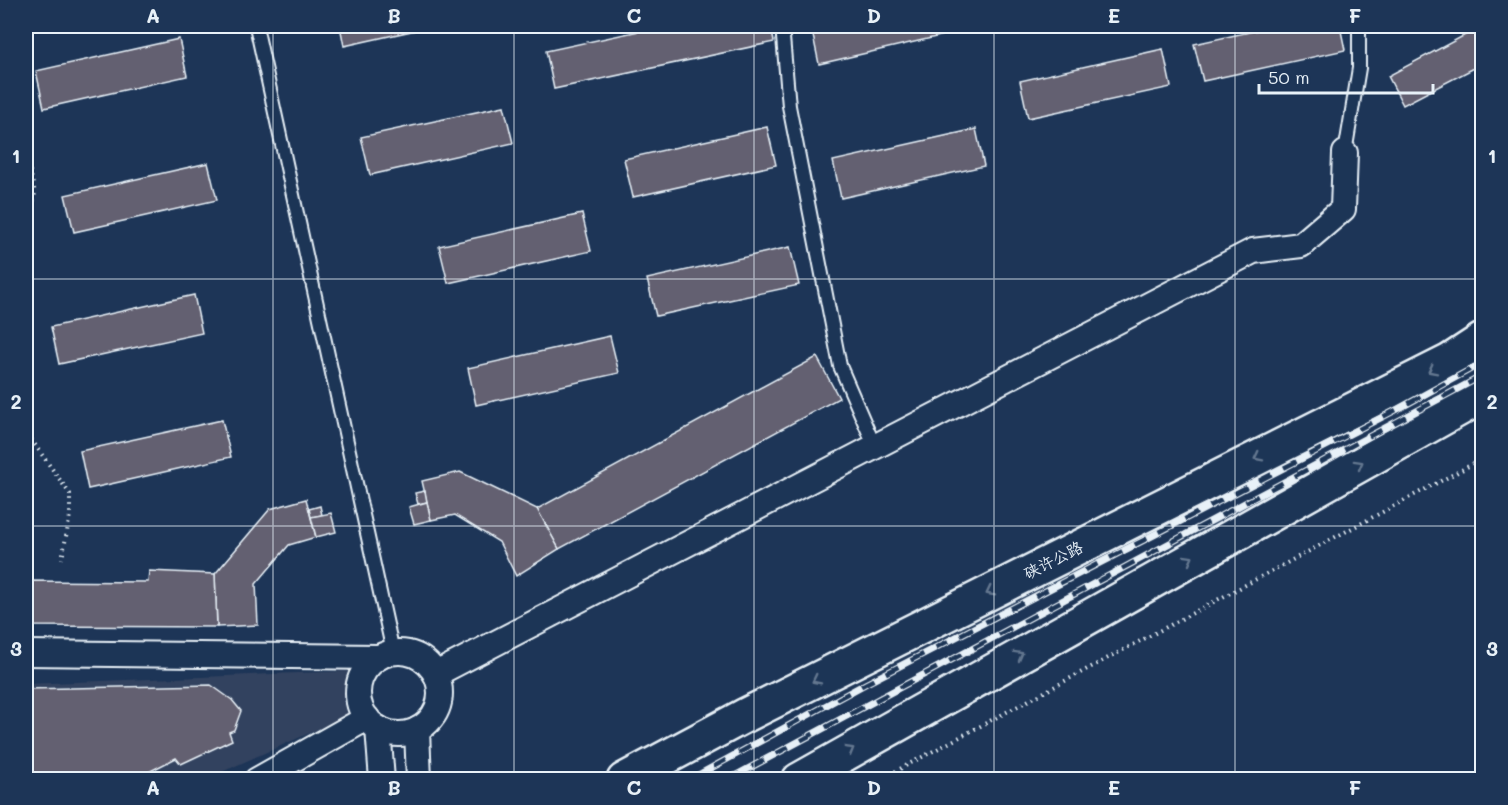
<svg xmlns="http://www.w3.org/2000/svg" width="1508" height="805" font-family="Mali,'LXGW WenKai TC',sans-serif">
  <rect width="100%" height="100%" fill="#1d3557"/>
  <filter id="ink" filterUnits="userSpaceOnUse"><feTurbulence type="fractalNoise" baseFrequency=".0167" numOctaves="2"/><feDisplacementMap in="SourceGraphic" scale="12" xChannelSelector="R" yChannelSelector="G"/><feConvolveMatrix kernelMatrix="1 2 1 2 8 2 1 2 1" color-interpolation-filters="sRGB"/></filter>
  <g filter="url(#ink)">
    <!-- built -->
    <polygon fill="#32425f" points="348,671 344,702 348,716 206,779 26,779 26,684"/>
    <!-- building -->
    <g fill="#646071" stroke="#e8f1f8" stroke-width="1.5">
      <polygon points="340,26 434,26 344,46"/>
      <polygon points="662,26 771,26 774,42 554,89 546,51"/>
      <polygon points="811,26 961,26 962,31 819,64"/>
      <polygon points="1277,26 1340,26 1345,50 1203,81 1194,44"/>
      <polygon points="1482,26 1482,64 1403,105 1388,76"/>
      <polygon points="179,39 187,76 44,108 36,71"/>
      <polygon points="1163,49 1171,87 1028,118 1020,81"/>
      <polygon points="504,106 513,143 370,175 361,137"/>
      <polygon points="767,127 776,165 633,197 624,159"/>
      <polygon points="976,129 984,166 841,198 833,161"/>
      <polygon points="208,163 217,200 74,232 65,195"/>
      <polygon points="582,214 591,251 448,283 439,246"/>
      <polygon points="790,247 799,285 656,316 647,279"/>
      <polygon points="194,295 202,333 59,364 51,327"/>
      <polygon points="610,336 619,373 476,405 468,368"/>
      <polygon points="817,357 839,398 559,549 537,509"/>
      <polygon points="222,420 231,457 88,489 80,451"/>
      <polygon points="460,472 537,509 559,549 516,576 499,542 455,515 431,520 422,481"/>
      <polygon points="425,491 427,502 418,504 415,493"/>
      <polygon points="306,499 316,537 289,545 256,584 258,625 217,627 215,574 270,509"/>
      <polygon points="427,502 431,520 414,524 409,507"/>
      <polygon points="320,506 322,515 311,517 309,509"/>
      <polygon points="331,513 336,532 316,537 311,517"/>
      <polygon points="149,571 215,574 217,627 26,626 26,581 148,582"/>
      <polygon points="211,685 232,700 241,711 234,730 229,732 232,740 181,764 176,758 133,780 26,780 26,689"/>
    </g>
    <g fill="none" stroke-linecap="round" stroke-linejoin="round">
      <defs>
        <g id="service">
          <polyline points="256,26 393,652"/>
          <polyline points="782,26 789,106 840,366 875,447"/>
          <polyline points="1345,153 1359,68 1359,26"/>
        </g>
        <g id="minor">
          <circle cx="399" cy="693" r="41"/>
          <polyline points="26,653 379,657"/>
          <polyline points="436,674 1253,251 1301,245 1343,209 1345,153"/>
          <polyline points="378,728 382,780"/>
          <polyline points="417,730 419,780"/>
          <polyline points="257,780 367,718"/>
        </g>
        <g id="trunk">
          <polyline points="624,780 744,716 1450,361 1482,340"/>
          <polyline points="799,780 1482,396"/>
        </g>
      </defs>
      <!-- service casing -->
      <use href="#service" stroke="#e8f1f8" stroke-width="16"/>
      <!-- minor casing -->
      <use href="#minor" stroke="#e8f1f8" stroke-width="28"/>
      <!-- trunk casing -->
      <use href="#trunk" stroke="#e8f1f8" stroke-width="38"/>
      <!-- path -->
      <g stroke="#e8f1f8" stroke-width="4" stroke-dasharray="1.5 4.5" stroke-linecap="butt">
        <polyline points="26,153 35,193 26,238"/>
        <polyline points="26,388 26,397"/>
        <polyline points="26,429 28,435 70,494 70,515 62,559"/>
        <polyline points="879,780 1482,459"/>
      </g>
      <!-- service -->
      <use href="#service" stroke="#1d3557" stroke-width="12"/>
      <!-- minor -->
      <use href="#minor" stroke="#1d3557" stroke-width="24"/>
      <!-- trunk -->
      <use href="#trunk" stroke="#1d3557" stroke-width="33"/>
      <defs>
        <g id="rail">
          <polyline points="689,780 867,683 1398,409 1482,363"/>
          <polyline points="727,780 1482,376"/>
        </g>
      </defs>
      <!-- rail casing -->
      <use href="#rail" stroke="#e8f1f8" stroke-width="7"/>
      <!-- rail -->
      <use href="#rail" stroke="#1d3557" stroke-width="4.5" stroke-dasharray="14" stroke-linecap="butt"/>
    </g>
    <!-- one-way arrows -->
    <defs><path id="oneway-chevron" d="M-2-3.5L2.5 0L-2 3.5" fill="none" stroke-width="1.6" stroke-linecap="round" stroke-linejoin="round" transform="scale(1.5)"/></defs>
    <g stroke="#64778f">
      <use href="#oneway-chevron" transform="translate(1432 370) rotate(153)"/>
      <use href="#oneway-chevron" transform="translate(1258 457) rotate(153)"/>
      <use href="#oneway-chevron" transform="translate(1359 464) rotate(-29)"/>
      <use href="#oneway-chevron" transform="translate(1189 559) rotate(-29)"/>
      <use href="#oneway-chevron" transform="translate(990 592) rotate(153)"/>
      <use href="#oneway-chevron" transform="translate(1019 655) rotate(-29)"/>
      <use href="#oneway-chevron" transform="translate(816 680) rotate(153)"/>
      <use href="#oneway-chevron" transform="translate(850 750) rotate(-30)"/>
    </g>
  </g>
  <!-- grid -->
  <path fill="none" stroke="#e8f1f8" stroke-width="1.5" stroke-opacity="0.55" d="M 273,26 L 273,780M 514,26 L 514,780M 754,26 L 754,780M 994,26 L 994,780M 1235,26 L 1235,780M 26,279 L 1482,279M 26,526 L 1482,526"/>
  <g text-anchor="middle" stroke-width="4.5" stroke-linejoin="round" paint-order="stroke">
    <!-- street labels -->
    <g font-size="16" fill="#e8f1f8" stroke="#1d3557">
      <text transform="translate(1053 560) rotate(-27)" y="6">硖许公路</text>
    </g>
  </g>
  <!-- margin -->
  <rect width="1508" height="805" fill="none" stroke="#1d3557" stroke-width="66"/>
  <!-- scale -->
  <path d="M1259 84v9h174v-9" fill="none" stroke="#e8f1f8" stroke-width="3"/>
  <text x="1268" y="84" font-size="18" fill="#e8f1f8" stroke="#1d3557" stroke-width="4.5" paint-order="stroke">50 m</text>
  <rect x="33" y="33" width="1442" height="739" fill="none" stroke="#e8f1f8" stroke-width="2"/>
  <g font-size="20" text-anchor="middle" font-weight="bold" fill="#e8f1f8">
    <text x="153" y="23">A</text>
    <text x="394" y="23">B</text>
    <text x="634" y="23">C</text>
    <text x="874" y="23">D</text>
    <text x="1114" y="23">E</text>
    <text x="1355" y="23">F</text>
    <text x="16" y="163">1</text>
    <text x="1492" y="163">1</text>
    <text x="16" y="409">2</text>
    <text x="1492" y="409">2</text>
    <text x="16" y="656">3</text>
    <text x="1492" y="656">3</text>
    <text x="153" y="795">A</text>
    <text x="394" y="795">B</text>
    <text x="634" y="795">C</text>
    <text x="874" y="795">D</text>
    <text x="1114" y="795">E</text>
    <text x="1355" y="795">F</text>
  </g>
</svg>
